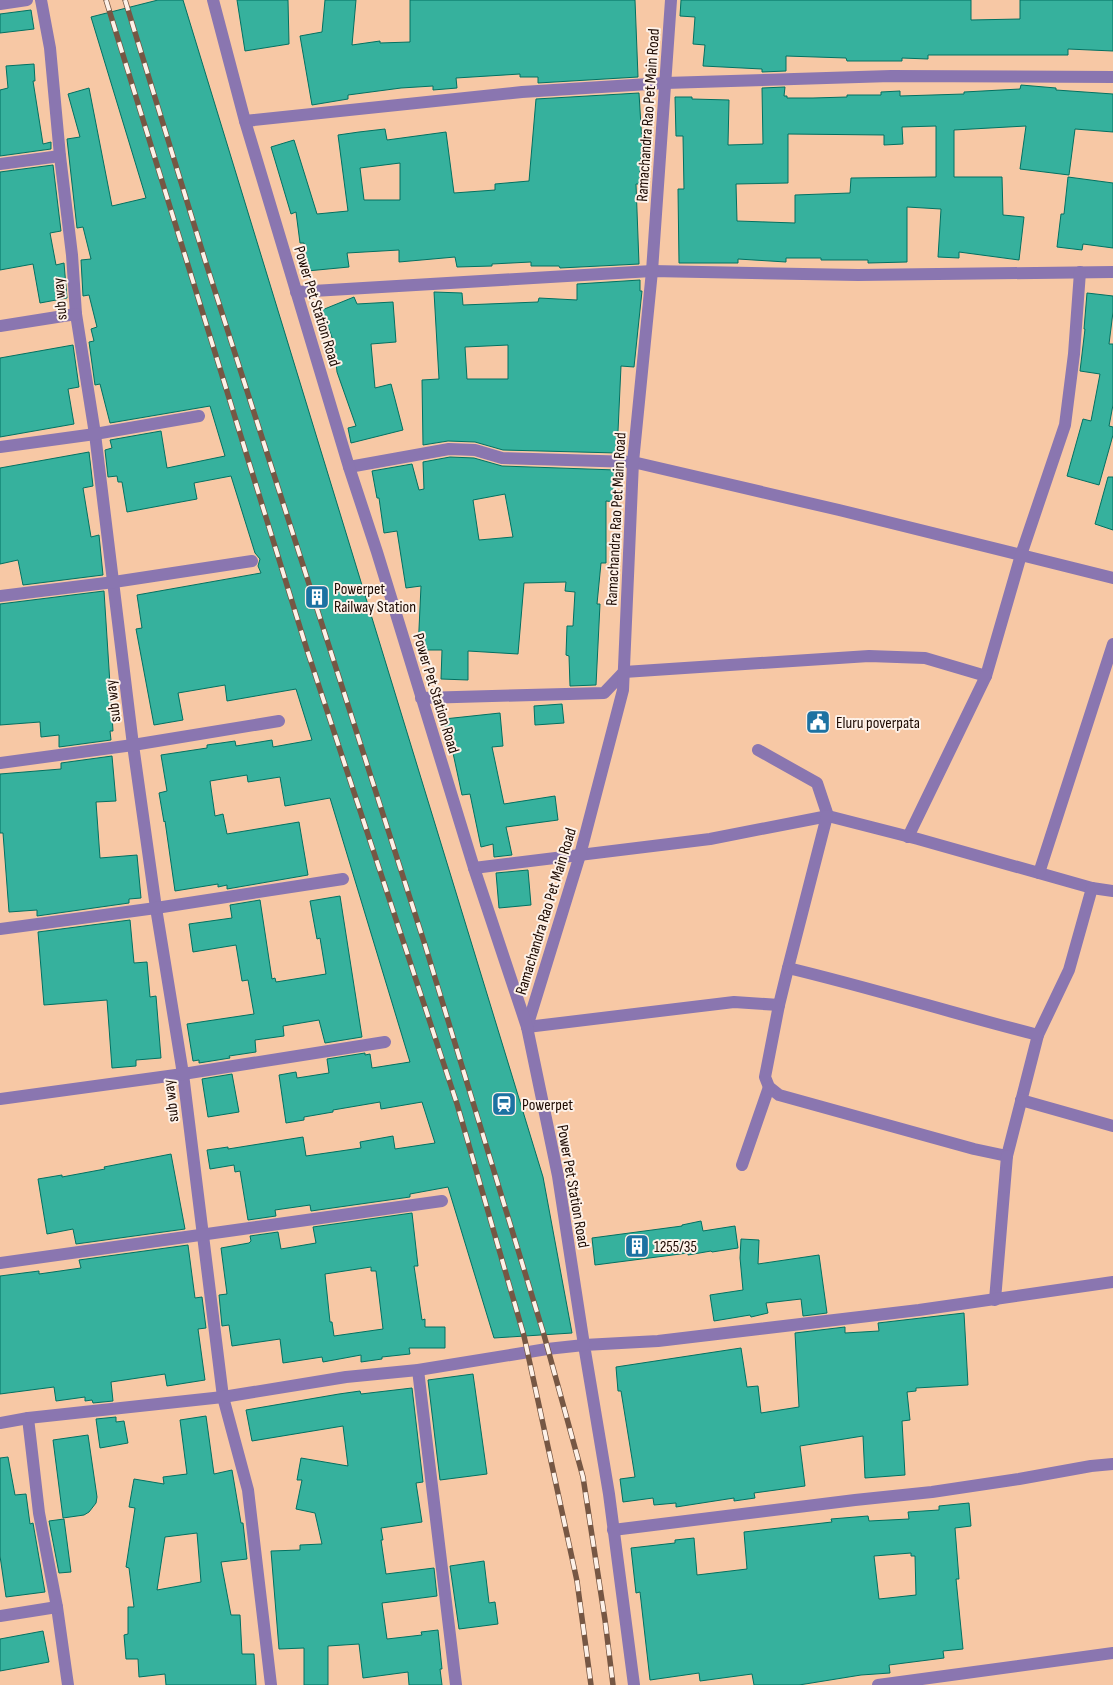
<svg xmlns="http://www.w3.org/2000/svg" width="1113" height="1685" font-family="'Sofia Sans Condensed',sans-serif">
  <rect width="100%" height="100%" fill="#f7c8a5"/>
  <!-- building -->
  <g fill="#36b19d" stroke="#027162" fill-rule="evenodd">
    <polygon points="158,0 183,0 543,1177 572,1333 494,1338 448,1187 410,1194 410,1197 311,1211 310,1205 275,1210 276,1216 248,1220 240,1171 235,1172 234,1165 210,1169 207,1150 228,1147 228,1149 303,1137 306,1156 361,1148 360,1142 393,1136 395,1149 435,1143 422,1102 381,1109 380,1102 333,1110 333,1112 304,1117 304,1120 286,1123 279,1075 296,1072 297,1078 329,1073 327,1059 365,1053 365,1055 370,1054 372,1068 410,1062 330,798 285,806 280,777 248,782 247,775 210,781 215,816 223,814 227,834 299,822 308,875 227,889 227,885 218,887 218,884 175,891 165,821 164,822 159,793 167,791 161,755 207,748 207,745 235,741 236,746 272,740 273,747 312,740 296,689 227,701 225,685 178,693 183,720 154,725 136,629 142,628 137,595 261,573 258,566 260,559 255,553 231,476 194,483 197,499 127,512 122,482 118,482 117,476 108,477 105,450 112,448 110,440 161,431 167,468 225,456 210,406 110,423 100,384 95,385 89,342 94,341 91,329 97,327 89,295 83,296 81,260 91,259 83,227 77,228 67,139 80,137 68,94 89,88 112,206 146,198 91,17"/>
    <polygon points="237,0 288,0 289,44 245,51"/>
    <polygon points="325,0 356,0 352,45 380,41 380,43 410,42 410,0 635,0 638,77 538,83 538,77 520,77 520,74 456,78 457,88 433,90 433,86 401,88 348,95 348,99 312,105 300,36 322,32"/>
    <polygon points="681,0 971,0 971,20 1020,19 1020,0 1113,0 1113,51 1068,49 1068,55 928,55 928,59 902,58 902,61 847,61 846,58 786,56 786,71 762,72 762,69 703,66 705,45 693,44 695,17 680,16"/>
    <polygon points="31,10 34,29 0,33 0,14"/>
    <polygon points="34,64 35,81 33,81 43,144 51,142 51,149 0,156 0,90 8,88 6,66"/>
    <path d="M 1021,85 L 1056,88 L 1056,90 L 1113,94 L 1113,132 L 1075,129 L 1069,175 L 1020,169 L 1026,126 L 954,130 L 954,177 L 1002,177 L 1003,215 L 1024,217 L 1019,260 L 959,252 L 959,258 L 938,257 L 941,209 L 907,207 L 907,262 L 868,263 L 868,260 L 821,260 L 821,258 L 786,258 L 786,262 L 738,259 L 738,263 L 679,263 L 678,189 L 684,189 L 683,136 L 676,136 L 675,97 L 692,97 L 692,99 L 729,100 L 728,145 L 763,144 L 762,88 L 785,87 L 784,96 L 787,96 L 787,98 L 813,98 L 847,97 L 847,95 L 881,95 L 881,92 L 900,91 L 900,96 L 964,94 L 964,92 L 1020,89 ZM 936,126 L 936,177 L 851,178 L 850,193 L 795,195 L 795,223 L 737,221 L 736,184 L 788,183 L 788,134 L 884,135 L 884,145 L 903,144 L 902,127 Z"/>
    <path d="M 639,93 L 642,143 L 639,184 L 636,184 L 639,264 L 560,268 L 559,266 L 531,266 L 531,262 L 492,264 L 492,266 L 457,267 L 455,257 L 399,262 L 399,250 L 347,253 L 349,267 L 307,271 L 304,243 L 300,243 L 296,212 L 291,214 L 271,147 L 294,140 L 317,214 L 348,211 L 338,135 L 359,132 L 385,129 L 387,140 L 446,132 L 454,193 L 495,190 L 495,184 L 529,181 L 536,99 ZM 400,163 L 400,200 L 364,200 L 360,168 Z"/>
    <polygon points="53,165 61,231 50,233 56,265 64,263 67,298 40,303 33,264 0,270 0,172"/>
    <polygon points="1068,177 1113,183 1113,248 1083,244 1082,250 1057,247 1061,214 1064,214"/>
    <path d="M 640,280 L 640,291 L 642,291 L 634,367 L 621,366 L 617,453 L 503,450 L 475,442 L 448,441 L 423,445 L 422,380 L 439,379 L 434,292 L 462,293 L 463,305 L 538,302 L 539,298 L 577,300 L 577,284 ZM 508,345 L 508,379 L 467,379 L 465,347 Z"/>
    <polygon points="1087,293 1113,296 1113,312 1109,344 1113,344 1113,405 1109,426 1113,427 1113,435 1099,485 1067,476 1083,419 1091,421 1100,374 1080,371 1085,329 1084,329"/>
    <polygon points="354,297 357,304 393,302 396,342 371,344 375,388 391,384 403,430 351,443 348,428 356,426 337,372 334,343 322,310"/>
    <polygon points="73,345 79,387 68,389 74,424 0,437 0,358"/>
    <polygon points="89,452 93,486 83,488 91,537 99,535 103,575 23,585 18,560 0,564 0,468"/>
    <path d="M 450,457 L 474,458 L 502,466 L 616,470 L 615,502 L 606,501 L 606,563 L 601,563 L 597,604 L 600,604 L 596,685 L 570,686 L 569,656 L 566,655 L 567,626 L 573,626 L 575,592 L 565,591 L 566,582 L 524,583 L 518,654 L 468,651 L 468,680 L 441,679 L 442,650 L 418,650 L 421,586 L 406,588 L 397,531 L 384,533 L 379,498 L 377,498 L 372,471 L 412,464 L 419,490 L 424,489 L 423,462 ZM 505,494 L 513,537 L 479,540 L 473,500 Z"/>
    <polygon points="1108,477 1113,477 1113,530 1095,524"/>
    <polygon points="104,591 113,731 110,731 111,740 59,747 59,735 41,737 40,722 0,725 0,604"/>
    <polygon points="562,704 564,723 535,725 534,706"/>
    <polygon points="500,713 503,746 492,747 504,804 555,796 558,820 506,827 512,855 494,857 493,844 481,847 470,794 462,795 453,753 449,754 444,719"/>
    <polygon points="112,756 116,801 96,802 100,858 137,855 141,898 129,899 129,903 37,916 37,910 9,912 3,833 0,833 0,774 61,769 61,763"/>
    <polygon points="528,870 531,905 499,908 496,873"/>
    <polygon points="340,896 362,1037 325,1043 319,1020 283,1026 284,1036 255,1040 256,1052 229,1056 230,1058 199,1063 199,1060 193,1061 187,1024 254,1014 248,980 242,981 236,945 193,952 189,924 232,918 230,905 260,900 272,979 275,978 276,982 326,974 320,938 317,939 310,901"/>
    <polygon points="130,920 134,963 147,962 150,997 156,996 161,1058 136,1060 136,1066 112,1068 107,1000 44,1005 38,932"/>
    <polygon points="232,1074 239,1112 208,1117 202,1079"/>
    <polygon points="171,1154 185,1229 76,1244 73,1229 47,1234 38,1179 62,1175 62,1177 105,1169 104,1167"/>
    <path d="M 412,1213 L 418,1266 L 414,1266 L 422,1320 L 425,1319 L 425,1327 L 445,1327 L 445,1348 L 409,1348 L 410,1354 L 382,1357 L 382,1359 L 361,1362 L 361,1355 L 323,1362 L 322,1357 L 283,1363 L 280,1339 L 232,1346 L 229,1325 L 222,1326 L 219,1295 L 227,1294 L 221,1248 L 249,1243 L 251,1241 L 250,1236 L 278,1232 L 281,1249 L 316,1243 L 313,1227 ZM 371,1267 L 371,1271 L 376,1271 L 383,1329 L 334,1336 L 332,1322 L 330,1322 L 325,1274 Z"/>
    <polygon points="701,1221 703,1231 735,1226 738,1248 712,1252 711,1251 688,1255 688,1253 595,1265 592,1238 682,1226 682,1225"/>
    <polygon points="741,1239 759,1240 758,1264 819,1255 827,1313 803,1316 801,1299 766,1303 768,1313 751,1317 750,1315 714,1321 710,1295 743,1290 740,1258"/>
    <polygon points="188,1245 195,1298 202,1297 206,1328 198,1329 205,1380 167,1386 165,1374 111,1382 113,1401 93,1403 92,1400 85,1401 85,1397 56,1401 54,1387 0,1394 0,1276 39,1271 39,1274 81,1268 79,1260"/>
    <polygon points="964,1313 968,1385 916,1388 916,1391 907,1392 910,1420 902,1421 905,1475 865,1478 863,1436 800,1446 805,1486 754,1493 755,1498 734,1501 734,1498 676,1507 676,1503 654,1505 653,1498 623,1502 620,1479 635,1477 621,1391 618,1391 616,1367 741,1348 747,1387 758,1386 761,1413 799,1407 795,1333 845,1327 845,1333 879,1331 878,1323"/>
    <polygon points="473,1374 487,1474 440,1480 428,1380"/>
    <polygon points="412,1388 423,1482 416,1483 422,1522 381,1528 383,1540 381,1540 386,1574 434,1568 437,1596 382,1603 387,1639 422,1635 421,1632 438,1630 442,1669 440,1669 442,1685 409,1685 408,1672 363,1678 359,1644 328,1646 328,1685 304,1685 304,1648 279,1649 271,1551 300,1550 300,1545 322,1544 315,1513 296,1509 302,1480 297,1480 301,1458 348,1466 343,1426 252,1441 246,1410 339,1394 360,1391 361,1394"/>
    <path d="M 206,1416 L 214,1474 L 232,1470 L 241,1523 L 243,1523 L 247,1559 L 221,1562 L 231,1615 L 240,1615 L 242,1654 L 254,1654 L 256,1685 L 166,1685 L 165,1674 L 139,1677 L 138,1659 L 126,1659 L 124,1635 L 128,1634 L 128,1607 L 134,1607 L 129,1568 L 126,1567 L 135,1508 L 129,1507 L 134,1479 L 164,1484 L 163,1477 L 187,1474 L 180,1420 ZM 197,1533 L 201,1582 L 157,1590 L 165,1537 Z"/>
    <polygon points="116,1417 116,1422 124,1421 128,1443 100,1448 96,1419"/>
    <polygon points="88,1435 97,1497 96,1503 89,1512 84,1515 63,1518 53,1440"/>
    <polygon points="8,1457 15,1495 26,1494 30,1524 33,1523 45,1592 6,1597 0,1556 0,1458"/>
    <path d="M 969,1503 L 971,1526 L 955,1528 L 959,1579 L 956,1579 L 963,1649 L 943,1651 L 944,1658 L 889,1665 L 890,1673 L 861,1675 L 799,1685 L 754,1685 L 752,1674 L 700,1681 L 699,1673 L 650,1680 L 640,1592 L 636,1593 L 631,1548 L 675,1543 L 675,1540 L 694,1538 L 697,1575 L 747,1569 L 744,1532 L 832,1522 L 831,1519 L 868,1516 L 869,1521 L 909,1519 L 908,1512 L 939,1510 L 939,1506 ZM 911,1553 L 911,1556 L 915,1556 L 916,1595 L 879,1599 L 874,1556 Z"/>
    <polygon points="64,1519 71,1572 59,1573 49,1521"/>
    <polygon points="484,1561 489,1603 495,1602 498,1624 459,1629 450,1566"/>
    <polygon points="43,1631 49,1662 0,1671 0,1639"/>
  </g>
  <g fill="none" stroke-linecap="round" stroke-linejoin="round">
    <!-- minor -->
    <g stroke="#8a76b0" stroke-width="12">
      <polyline points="41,0 50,48 60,156 72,255 76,314 95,434 133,745 156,908 183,1074 223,1397 248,1490 271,1685"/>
      <polyline points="0,4 27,0"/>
      <polyline points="245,121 522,92 665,83 891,76 1113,77"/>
      <polyline points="0,164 60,156"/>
      <polyline points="296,292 652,271 858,275 1113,272"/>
      <polyline points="0,326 76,314"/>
      <polyline points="0,447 95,434 199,416"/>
      <polyline points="349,467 449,449 475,450 502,458 633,462 839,510 1021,555 1065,425 1074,354 1080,272"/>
      <polyline points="0,596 114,582 252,561"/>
      <polyline points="421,698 604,693 624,672 869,656 925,658 986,676 1021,555 1113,578"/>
      <polyline points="758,750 817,783 828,816"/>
      <polyline points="0,763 133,745 279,721"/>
      <polyline points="908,837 986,676"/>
      <polyline points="474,868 710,839 828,816 918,839 1092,888"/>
      <polyline points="1039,873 1113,644"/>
      <polyline points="0,929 156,908 343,879"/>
      <polyline points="788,968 827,816"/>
      <polyline points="779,1005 765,1077 769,1087 779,1095 974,1149 1007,1156 1038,1035"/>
      <path d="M 527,1027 L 734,1002 L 779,1005 L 788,968 C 872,988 955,1014 1038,1035 L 1069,970 L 1092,888 L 1113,891"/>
      <polyline points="0,1099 183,1074 385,1042"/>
      <polyline points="1021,1100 1113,1126"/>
      <polyline points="742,1165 769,1087"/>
      <polyline points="0,1263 442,1201"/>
      <polyline points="995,1300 1007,1156"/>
      <polyline points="418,1370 456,1685"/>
      <polyline points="613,1530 855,1500 932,1492 1019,1479 1091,1466 1113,1464"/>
      <polyline points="57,1607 68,1685"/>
      <polyline points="0,1616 57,1607 39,1513 28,1418"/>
      <polyline points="634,1685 609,1494 584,1345 658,1341 919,1310 1113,1282"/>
      <polyline points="878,1685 1113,1653"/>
    </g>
    <!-- tertiary -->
    <g stroke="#8a76b0" stroke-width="12">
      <polyline points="527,1027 580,855 623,690 633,462 652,271 671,0"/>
      <polyline points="0,1423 28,1418 223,1397 346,1377 418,1370 547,1349 584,1345 558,1176 527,1027 474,868 377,552 349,467 245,121 213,0"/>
    </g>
    <defs>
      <g id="rail">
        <polyline points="106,0 307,650 457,1104 524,1336 577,1581 591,1685"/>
        <polyline points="125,0 205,260 425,945 544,1335 583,1477 605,1620 613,1685"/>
      </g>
    </defs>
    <!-- rail casing -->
    <use href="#rail" stroke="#765744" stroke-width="5.5"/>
    <!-- rail -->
    <use href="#rail" stroke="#fdf1e8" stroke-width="4" stroke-dasharray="11" stroke-linecap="butt"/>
  </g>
  <!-- icons -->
  <defs>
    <symbol id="building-square" viewBox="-11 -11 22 22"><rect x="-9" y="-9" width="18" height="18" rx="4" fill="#1c72a2" stroke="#fdf1e8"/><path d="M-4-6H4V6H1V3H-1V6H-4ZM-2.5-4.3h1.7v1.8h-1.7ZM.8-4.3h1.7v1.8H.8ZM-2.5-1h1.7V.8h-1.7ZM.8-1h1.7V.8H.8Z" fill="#fff"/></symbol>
    <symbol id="civic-square" viewBox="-11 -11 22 22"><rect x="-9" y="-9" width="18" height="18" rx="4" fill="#1c72a2" stroke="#fdf1e8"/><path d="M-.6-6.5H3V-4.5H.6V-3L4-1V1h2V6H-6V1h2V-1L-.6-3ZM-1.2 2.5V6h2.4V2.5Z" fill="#fff"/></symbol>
    <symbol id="station-square" viewBox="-11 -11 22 22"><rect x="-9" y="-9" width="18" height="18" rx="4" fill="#1c72a2" stroke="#fdf1e8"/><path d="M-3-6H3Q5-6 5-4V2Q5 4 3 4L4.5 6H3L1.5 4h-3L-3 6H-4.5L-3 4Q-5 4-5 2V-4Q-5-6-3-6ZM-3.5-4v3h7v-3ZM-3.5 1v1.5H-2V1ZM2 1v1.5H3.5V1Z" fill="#fff"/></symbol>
  </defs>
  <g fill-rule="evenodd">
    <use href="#building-square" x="303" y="583" width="28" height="28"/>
    <use href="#civic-square" x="804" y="708" width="28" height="28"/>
    <use href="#station-square" x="490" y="1090" width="28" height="28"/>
    <use href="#building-square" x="623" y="1232" width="28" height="28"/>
  </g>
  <g text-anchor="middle" stroke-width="4" stroke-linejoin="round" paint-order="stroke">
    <!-- street labels -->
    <g font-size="16" fill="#1c0900" stroke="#fdf1e8">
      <text transform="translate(647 115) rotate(-86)" y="6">Ramachandra Rao Pet Main Road</text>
      <text transform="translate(59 299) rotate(-95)" y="6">sub way</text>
      <text transform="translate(318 306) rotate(73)" y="6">Power Pet Station Road</text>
      <text transform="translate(615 519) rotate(-87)" y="6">Ramachandra Rao Pet Main Road</text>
      <text transform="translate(437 693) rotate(73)" y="6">Power Pet Station Road</text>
      <text transform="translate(112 701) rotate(-97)" y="6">sub way</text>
      <text transform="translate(545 911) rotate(-73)" y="6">Ramachandra Rao Pet Main Road</text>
      <text transform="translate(170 1101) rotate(-97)" y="6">sub way</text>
      <text transform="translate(574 1186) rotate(80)" y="6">Power Pet Station Road</text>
    </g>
    <!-- poi labels -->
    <g font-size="16" fill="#1c0900" stroke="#fdf1e8" text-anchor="start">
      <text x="334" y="594">Powerpet<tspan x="334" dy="18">Railway Station</tspan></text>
      <text x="836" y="728">Eluru poverpata</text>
      <text x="522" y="1110">Powerpet</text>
      <text x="654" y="1252">1255/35</text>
    </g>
  </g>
</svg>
